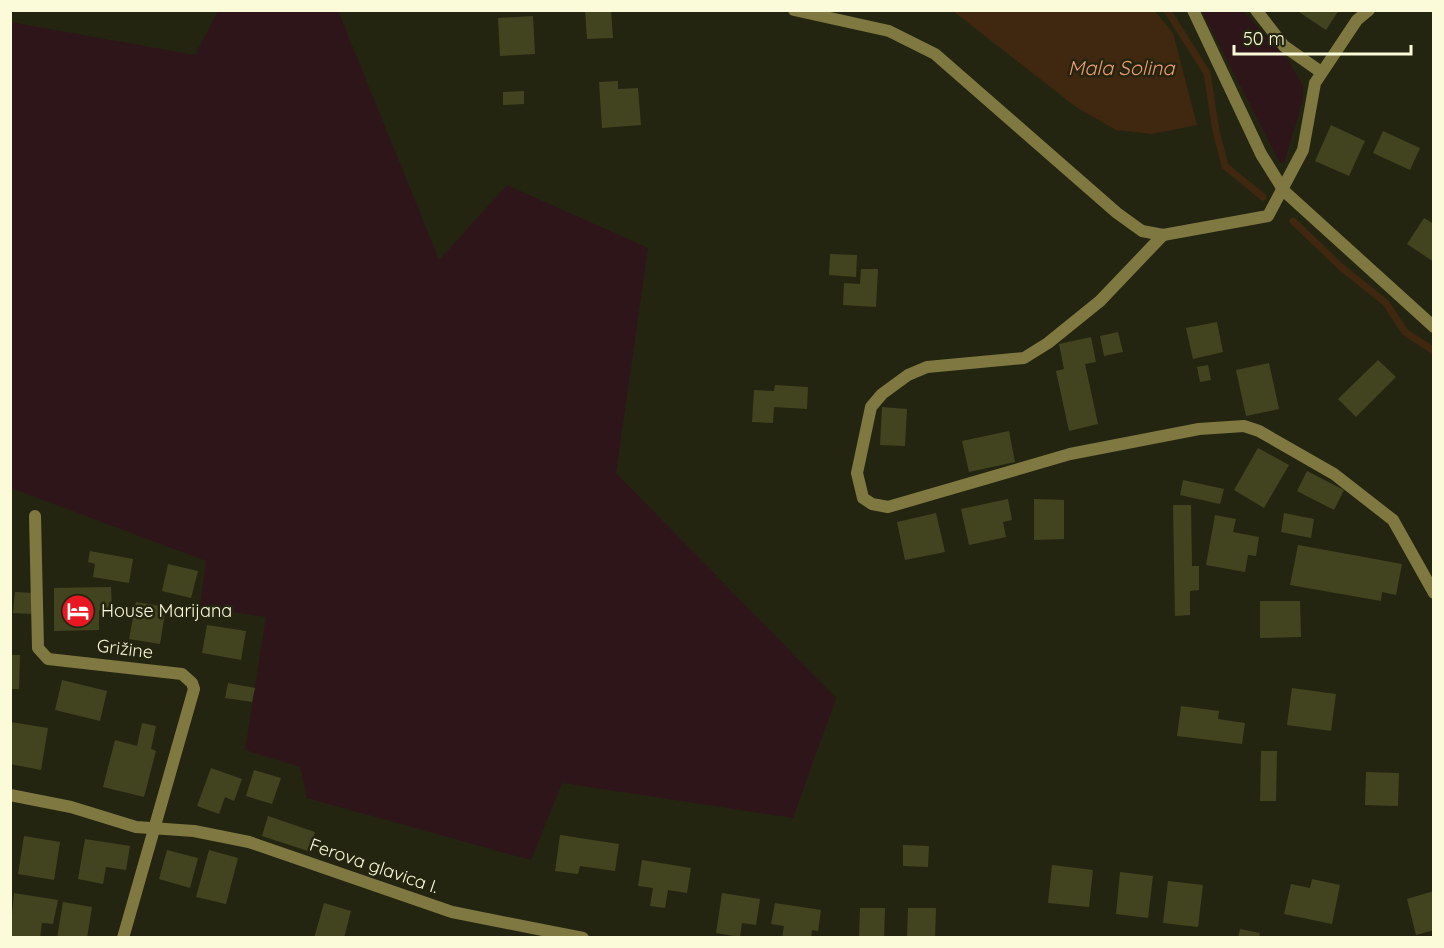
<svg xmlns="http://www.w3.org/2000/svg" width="1444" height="948" font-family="Quicksand,sans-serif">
  <rect width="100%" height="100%" fill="#242511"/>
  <!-- green -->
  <g fill="#2e151a">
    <polygon points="218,11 336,11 339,13 439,260 507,185 648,248 616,473 836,698 793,818 562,783 531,860 307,798 300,767 245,750 266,617 200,607 206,561 11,488 10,22 195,55"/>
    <polygon points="1202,11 1243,11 1288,60 1303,86 1303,100 1284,163 1280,163"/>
  </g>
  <!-- water -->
  <polygon fill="#40270f" points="953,11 1155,11 1173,33 1197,125 1152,134 1116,130 1076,107"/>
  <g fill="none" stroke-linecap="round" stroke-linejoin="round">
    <!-- stream -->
    <g stroke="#40270f" stroke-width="7">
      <polyline points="1167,10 1207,73 1216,131 1225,166 1263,197"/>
      <polyline points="1293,221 1341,267 1386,303 1405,332 1434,351"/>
    </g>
  </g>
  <!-- building -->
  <g fill="#42441f">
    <polygon points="585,10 611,10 613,38 587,39"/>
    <polygon points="1296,10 1339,10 1326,30"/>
    <polygon points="533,16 535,54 500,56 498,18"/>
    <polygon points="618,81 618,89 638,88 641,125 602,128 599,82"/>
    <polygon points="524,91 524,104 503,105 503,92"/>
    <polygon points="1331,125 1365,141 1349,176 1315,161"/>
    <polygon points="1383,131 1420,148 1410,170 1373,153"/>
    <polygon points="1424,218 1434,224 1434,262 1407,244"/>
    <polygon points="830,254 857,255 856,277 829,275"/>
    <polygon points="861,269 878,269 876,307 843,305 844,283 860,284"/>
    <polygon points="1217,322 1223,352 1193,359 1186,328"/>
    <polygon points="1118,332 1123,352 1104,356 1100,336"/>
    <polygon points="1091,337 1096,362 1085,364 1098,424 1069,431 1056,371 1064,369 1059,344"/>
    <polygon points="1378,360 1396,377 1356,417 1338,399"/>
    <polygon points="1269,363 1279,409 1246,416 1236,370"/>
    <polygon points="1208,365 1211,380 1200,382 1197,367"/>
    <polygon points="775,385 808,387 807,409 774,407 773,423 752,422 754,390 774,391"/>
    <polygon points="882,407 907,409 905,446 880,445"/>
    <polygon points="1009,431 1015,462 969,472 962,441"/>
    <polygon points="1258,448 1289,465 1264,508 1234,490"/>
    <polygon points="1307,471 1344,490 1334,510 1297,491"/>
    <polygon points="1183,480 1224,489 1220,504 1180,495"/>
    <polygon points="1008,499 1012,520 1003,522 1006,537 969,545 961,509"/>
    <polygon points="1034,499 1064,500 1064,539 1034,540"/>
    <polygon points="1173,505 1191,505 1192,566 1199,566 1199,590 1190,591 1190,615 1175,616"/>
    <polygon points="936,513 945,552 905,560 897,522"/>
    <polygon points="1284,513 1314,519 1311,538 1281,532"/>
    <polygon points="1215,515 1236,519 1233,532 1259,537 1256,556 1248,555 1245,572 1206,565"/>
    <polygon points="1298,545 1402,564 1396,595 1382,592 1381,601 1290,585"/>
    <polygon points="90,551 133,559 129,583 93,577 95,564 88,562"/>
    <polygon points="168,564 198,571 191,598 162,591"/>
    <polygon points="111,587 112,610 99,610 99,630 54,631 54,588"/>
    <polygon points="15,592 33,593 31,614 13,613"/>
    <polygon points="1260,601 1300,601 1301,637 1260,638"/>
    <polygon points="136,602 166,607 160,644 129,639"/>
    <polygon points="207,625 246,631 241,660 202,653"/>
    <polygon points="10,655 20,655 19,689 10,689"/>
    <polygon points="62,680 107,691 100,721 55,710"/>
    <polygon points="228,683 255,688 252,702 225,698"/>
    <polygon points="1292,688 1336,694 1331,731 1287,725"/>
    <polygon points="1181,706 1219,711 1218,719 1245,723 1242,744 1177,736"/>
    <polygon points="10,722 48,728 41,770 10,764"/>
    <polygon points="142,723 156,726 151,749 156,751 144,797 103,787 115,740 137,746"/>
    <polygon points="1261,751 1277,751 1276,801 1260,801"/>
    <polygon points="211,768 242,779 234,801 225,797 219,814 197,806"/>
    <polygon points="254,770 281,778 272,804 246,796"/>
    <polygon points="1366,772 1399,773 1398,806 1365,805"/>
    <polygon points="268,816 315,832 308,851 262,836"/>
    <polygon points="560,835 619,844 615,871 580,866 578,874 555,871"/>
    <polygon points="24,836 60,842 54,880 18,874"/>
    <polygon points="85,839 130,846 126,870 106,867 103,884 78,879"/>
    <polygon points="903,845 929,846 928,867 903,866"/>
    <polygon points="167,850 198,858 190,888 159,879"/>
    <polygon points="209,850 238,858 226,904 196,897"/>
    <polygon points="642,860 691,868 687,893 668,890 665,908 650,906 653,888 638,886"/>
    <polygon points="1052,865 1093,870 1089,907 1048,903"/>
    <polygon points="1120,872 1153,876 1148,918 1116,914"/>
    <polygon points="1312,879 1340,885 1332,924 1284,914 1291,884 1310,888"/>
    <polygon points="1168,881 1203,885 1198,927 1163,923"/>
    <polygon points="1434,891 1434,930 1416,935 1407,899"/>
    <polygon points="14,893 58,900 53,924 42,923 40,938 10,938"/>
    <polygon points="722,893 760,899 756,925 742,923 740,937 716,933"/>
    <polygon points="63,902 92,907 87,938 57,938"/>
    <polygon points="324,903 351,911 344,938 314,938"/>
    <polygon points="775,903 821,910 818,931 812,930 811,938 782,938 784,926 771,924"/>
    <polygon points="860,908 885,908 884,938 859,938"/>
    <polygon points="908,908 936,908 935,938 907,938"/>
    <polygon points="1240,929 1260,933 1259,938 1238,938"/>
  </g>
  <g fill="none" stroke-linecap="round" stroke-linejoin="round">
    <!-- street -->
    <g stroke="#7f7841" stroke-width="12">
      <polyline points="794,10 889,31 935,54 1117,213 1142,231 1163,235 1268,216 1303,150 1315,83 1357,20 1369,10"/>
      <polyline points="1193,10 1261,154 1284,191 1434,327"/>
      <polyline points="1256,10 1284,46 1321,72"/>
      <polyline points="1163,235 1100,301 1048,343 1024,358 927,367 908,375 882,394 871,407 857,473 863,498 872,504 888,507 1070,454 1199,429 1244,426 1259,431 1334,474 1393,520 1434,593"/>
      <polyline points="35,516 38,648 48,659 182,674 192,683 194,689 123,938"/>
      <polyline points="10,795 71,807 136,827 194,831 249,842 452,912 583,938"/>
    </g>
  </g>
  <!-- icons -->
  <defs>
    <symbol id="hotel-disc" viewBox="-11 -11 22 22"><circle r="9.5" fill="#e91722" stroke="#242511"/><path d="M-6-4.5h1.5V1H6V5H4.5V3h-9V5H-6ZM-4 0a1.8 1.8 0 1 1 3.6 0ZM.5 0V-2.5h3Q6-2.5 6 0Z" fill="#fff"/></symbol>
  </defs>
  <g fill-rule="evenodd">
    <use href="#hotel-disc" x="59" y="592" width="38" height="38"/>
  </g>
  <g text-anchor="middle" stroke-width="5" stroke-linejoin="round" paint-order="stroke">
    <!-- poi labels -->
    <g font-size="18" fill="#fbfad9" stroke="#242511" text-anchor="start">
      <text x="101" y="617">House Marijana</text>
    </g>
    <!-- street labels -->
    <g font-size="18" fill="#fbfad9" stroke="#242511">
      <text transform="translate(125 649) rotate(7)" y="6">Grižine</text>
      <text transform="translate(374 866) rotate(19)" y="6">Ferova glavica I.</text>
    </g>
    <!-- water labels -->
    <g font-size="20" font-style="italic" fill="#f19971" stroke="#242511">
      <text x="1121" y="75">Mala Solina</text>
    </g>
  </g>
  <!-- border -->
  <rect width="1444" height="948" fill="none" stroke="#fbfad9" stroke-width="24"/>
  <!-- scale -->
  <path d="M1234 45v9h177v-9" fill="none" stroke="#fbfad9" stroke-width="3"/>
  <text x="1243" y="45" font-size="18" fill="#fbfad9" stroke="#242511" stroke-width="4.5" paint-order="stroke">50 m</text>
</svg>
